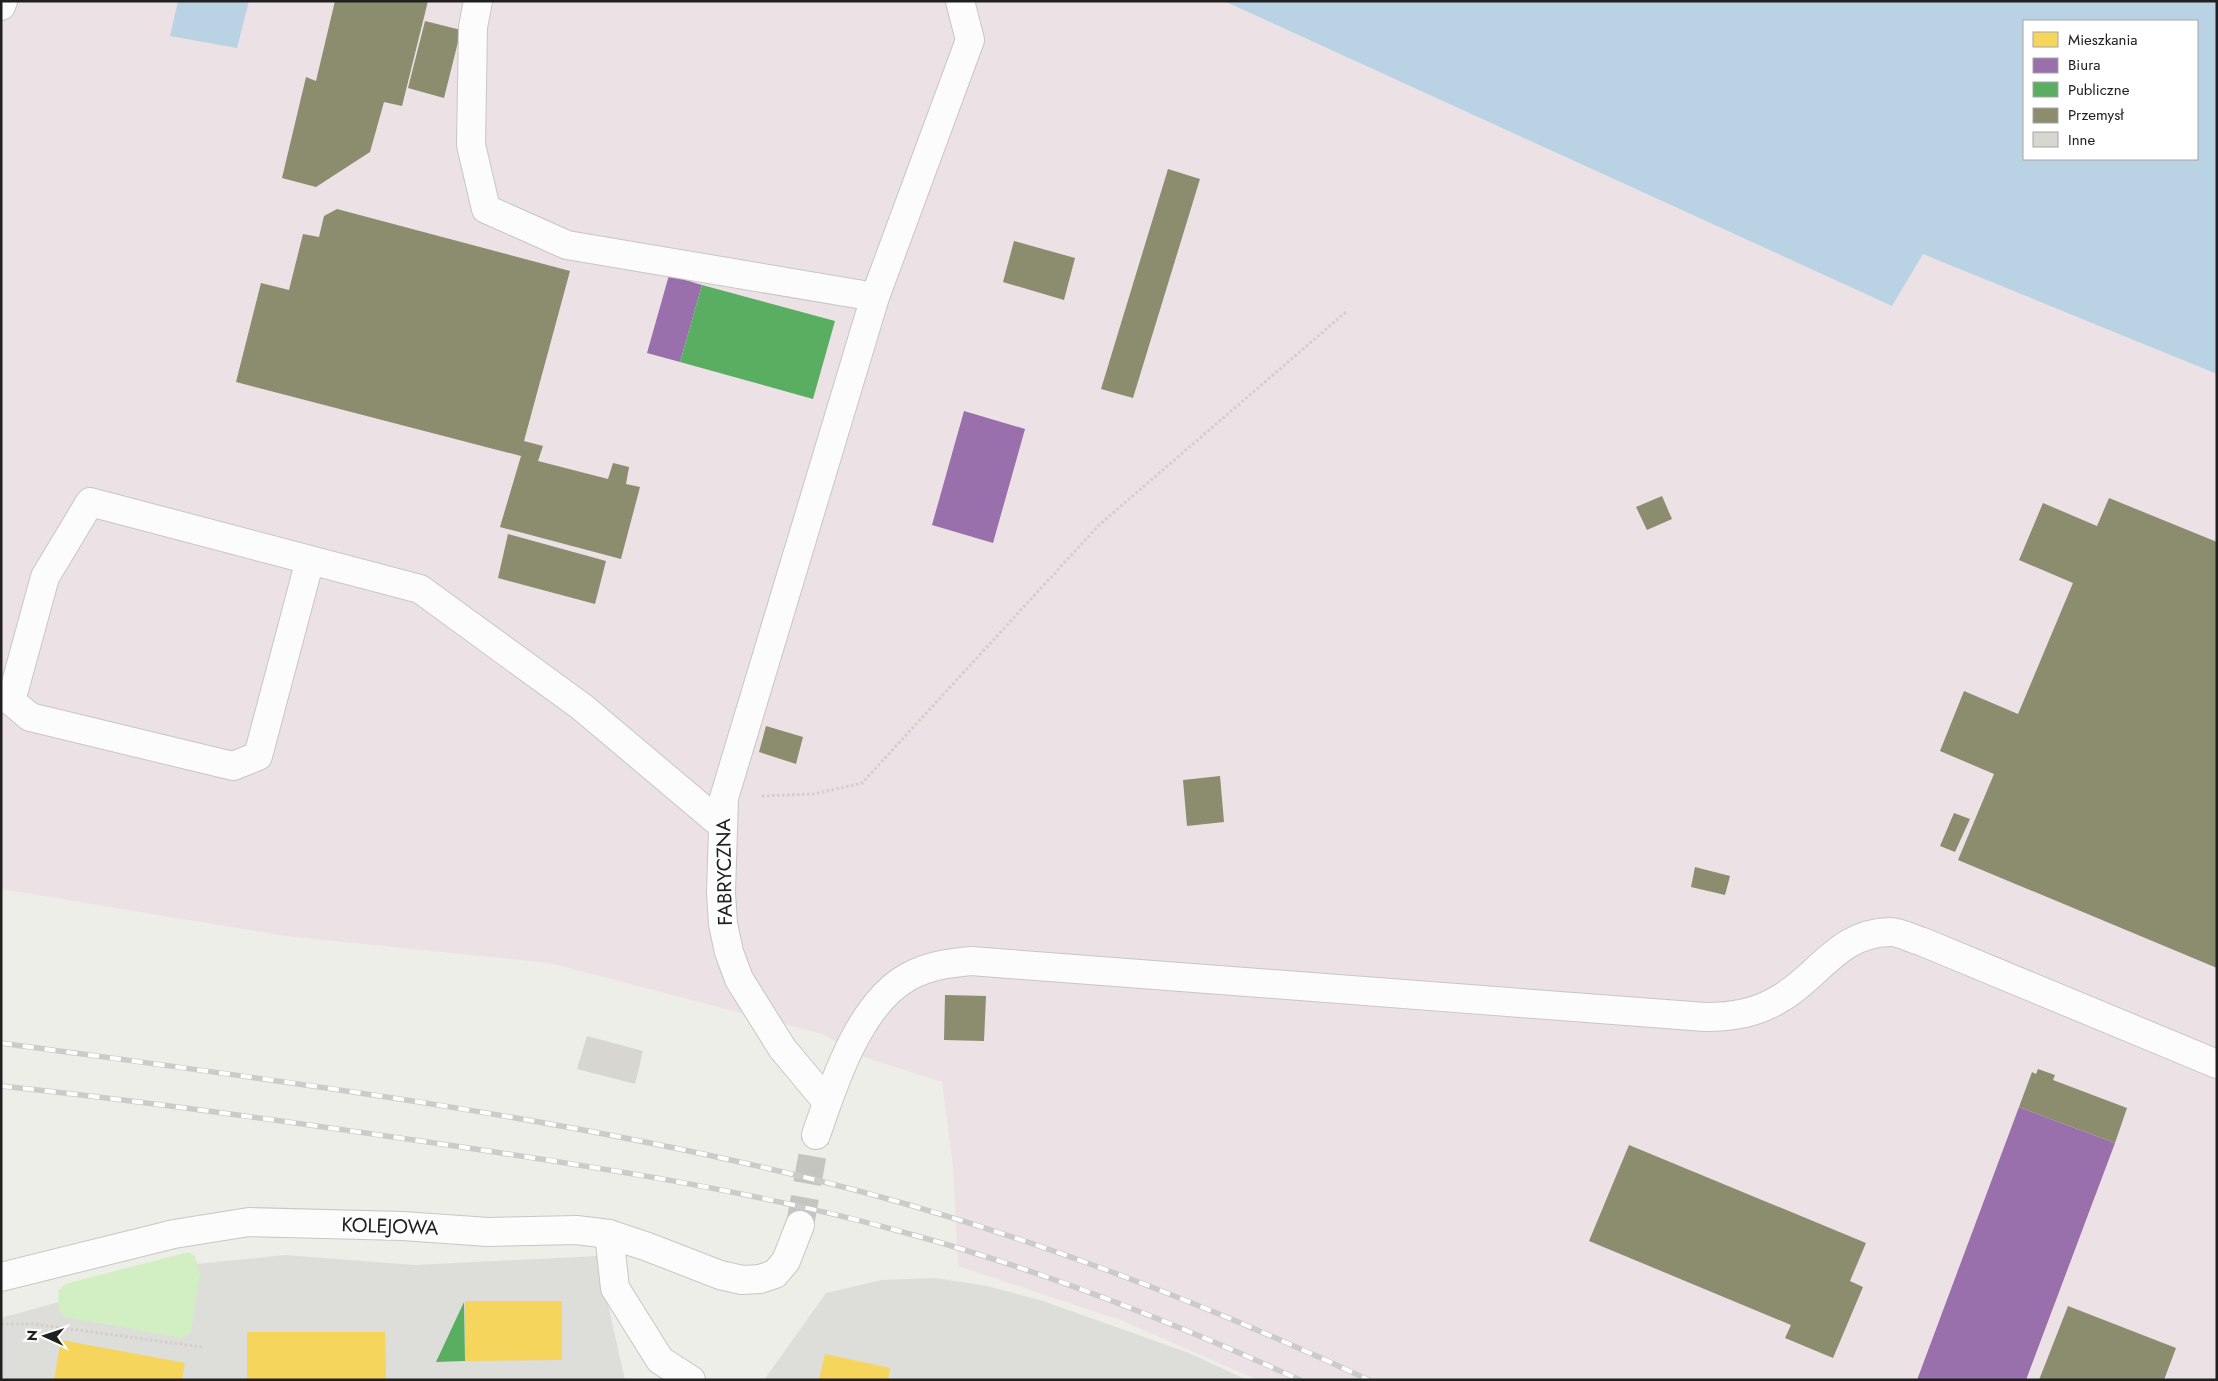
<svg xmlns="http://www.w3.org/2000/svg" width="2218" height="1381" font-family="Jost,sans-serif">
  <rect width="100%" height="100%" fill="#eeeee8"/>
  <!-- residential -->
  <g fill="#ddddda">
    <polygon points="285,1255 415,1265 597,1256 625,1380 1,1380 1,1318 196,1264"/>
    <polygon points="935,1278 987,1286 1043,1301 1189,1353 1247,1380 764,1380 826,1293 882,1280"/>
  </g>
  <!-- industrial -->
  <polygon fill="#ece1e5" points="1,1 1224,1 1892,306 1923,253 2217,374 2217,1380 1258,1380 1123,1321 958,1266 953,1166 942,1082 867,1058 822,1034 550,963 286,936 1,889"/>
  <!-- grass -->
  <polygon fill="#d2efc4" points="188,1252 195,1256 200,1273 191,1332 182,1338 65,1317 59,1309 58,1291 65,1284"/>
  <!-- water -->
  <g fill="#b9d3e4" fill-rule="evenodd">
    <polygon points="178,1 249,1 237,48 170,36"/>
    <path d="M 1224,1 L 2217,1 L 2217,374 L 1923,254 L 1892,306 ZM 2024,21 L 2197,21 L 2197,159 L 2024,159 Z"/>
  </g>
  <!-- homes -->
  <g fill="#f6d55c">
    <polygon points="465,1301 562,1301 562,1360 465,1361"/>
    <polygon points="247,1332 385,1332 386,1380 247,1380"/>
    <polygon points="61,1340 185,1363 182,1380 54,1380"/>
    <polygon points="825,1354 890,1368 888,1380 819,1380"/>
  </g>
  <!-- offices -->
  <g fill="#9970ab">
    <polygon points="669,275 702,285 680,362 647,353"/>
    <polygon points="964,411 1025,429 993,543 932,525"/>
    <polygon points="2019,1107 2115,1143 2026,1380 1917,1380"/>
  </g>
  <!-- public -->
  <g fill="#5aae61">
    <polygon points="702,285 835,321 813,399 680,362"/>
    <polygon points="464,1302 465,1361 436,1362"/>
  </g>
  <!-- industry -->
  <g fill="#8c8c6e">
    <polygon points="335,1 428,1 402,106 384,102 370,152 316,187 282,178 306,77 316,81"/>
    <polygon points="425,21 461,30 444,98 408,88"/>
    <polygon points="1168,169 1200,179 1133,398 1101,389"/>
    <polygon points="337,209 570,271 524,441 543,446 538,461 608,479 613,463 629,467 626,484 640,487 621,559 500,527 521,456 236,382 261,283 289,290 303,234 319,237 324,216"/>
    <polygon points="1014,241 1075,258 1064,300 1003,282"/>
    <polygon points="1662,496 1672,519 1647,530 1636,507"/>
    <polygon points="2109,498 2217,542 2217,968 1958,860 1994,774 1940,751 1964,691 2018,714 2073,583 2019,560 2043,503 2097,526"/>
    <polygon points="508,534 606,561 595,604 498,578"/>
    <polygon points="766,726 803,737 796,764 759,752"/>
    <polygon points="1220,776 1224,822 1187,826 1183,780"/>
    <polygon points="1954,813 1970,819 1955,852 1940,846"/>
    <polygon points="1695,867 1730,876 1725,895 1691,887"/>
    <polygon points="945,995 986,996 984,1041 944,1040"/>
    <polygon points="2038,1069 2055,1075 2053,1080 2127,1108 2115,1143 2019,1107 2032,1072 2036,1074"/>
    <polygon points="1629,1145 1866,1243 1850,1281 1863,1287 1833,1358 1785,1338 1791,1325 1589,1241"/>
    <polygon points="2068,1306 2176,1348 2164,1380 2039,1380"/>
  </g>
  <!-- building -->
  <polygon fill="#d7d6d0" points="587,1036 643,1051 635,1084 577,1069"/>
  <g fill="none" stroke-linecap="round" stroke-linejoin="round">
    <!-- minor-tunnel -->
    <polyline stroke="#c5c5c0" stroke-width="28" stroke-dasharray="28 14" stroke-linecap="butt" points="800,1225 816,1135"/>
    <defs>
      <g id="minor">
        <polyline points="478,1 473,27 471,145 486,209 567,245 875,297"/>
        <polyline points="1,6 3,1"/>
        <polyline points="310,560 258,756 233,766 30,717 11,701 45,577 90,502 420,589 582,707 722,825"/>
        <polyline points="827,1102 782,1048 739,979 729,952 723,924 721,893 724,798 875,297 970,40 960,1"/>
        <path d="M 816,1135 C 833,1085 859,1004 908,977 C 927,966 949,963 971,961 L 1705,1017 C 1733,1017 1757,1013 1781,998 C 1820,975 1838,933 1890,932 C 1900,932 1913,939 1923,942 L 2217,1064"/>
        <polyline points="609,1234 615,1288 660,1360 691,1380"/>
        <polyline points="1,1277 174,1234 249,1222 403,1226 488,1232 576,1230 609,1234 648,1247 720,1275 742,1280 760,1279 775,1274 786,1261 800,1225"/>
      </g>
    </defs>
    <!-- minor casing -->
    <use href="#minor" stroke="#c7c7c4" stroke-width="30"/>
    <!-- path -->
    <g stroke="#d8cdc7" stroke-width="3" stroke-dasharray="2.5 2.5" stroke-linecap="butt">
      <polyline points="762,796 814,794 862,783 1099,525 1346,312"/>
      <polyline points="1,1324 34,1324 202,1347"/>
    </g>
    <!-- minor -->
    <use href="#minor" stroke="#fcfcfc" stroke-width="28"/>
    <defs>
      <g id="rail">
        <path d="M 1,1043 C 271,1080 543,1113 808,1178 C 1001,1225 1189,1296 1369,1380"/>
        <path d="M 1,1086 C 153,1102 304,1124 455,1146 C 608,1169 760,1192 910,1234 C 1044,1271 1173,1322 1300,1380"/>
      </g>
    </defs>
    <!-- rail casing -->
    <use href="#rail" stroke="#cbcbca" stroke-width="5.5"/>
    <!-- rail -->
    <use href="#rail" stroke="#fff" stroke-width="4" stroke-dasharray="11" stroke-linecap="butt"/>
  </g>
  <g text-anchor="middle" stroke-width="5" stroke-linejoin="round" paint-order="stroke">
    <!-- street labels -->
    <g font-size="20" fill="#202020" stroke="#fff">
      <text transform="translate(724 872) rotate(-91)" y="7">FABRYCZNA</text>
      <text transform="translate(390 1226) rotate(2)" y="7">KOLEJOWA</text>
    </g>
  </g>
  <!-- border -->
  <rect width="2218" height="1381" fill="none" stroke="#202020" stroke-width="5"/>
  <!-- legend -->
  <rect x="2023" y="20" width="175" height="140" fill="#ffffff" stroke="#a6a6a6"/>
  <rect x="2033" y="32" width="25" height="15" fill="#f6d55c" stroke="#a6a6a6"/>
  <text x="2068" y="45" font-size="15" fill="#202020">Mieszkania</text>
  <rect x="2033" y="58" width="25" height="15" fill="#9970ab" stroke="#a6a6a6"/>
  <text x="2068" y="70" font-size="15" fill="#202020">Biura</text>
  <rect x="2033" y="82" width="25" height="15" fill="#5aae61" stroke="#a6a6a6"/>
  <text x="2068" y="95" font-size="15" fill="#202020">Publiczne</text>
  <rect x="2033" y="108" width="25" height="15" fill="#8c8c6e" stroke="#a6a6a6"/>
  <text x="2068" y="120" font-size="15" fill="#202020">Przemysł</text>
  <rect x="2033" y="132" width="25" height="15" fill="#d7d6d0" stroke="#a6a6a6"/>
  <text x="2068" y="145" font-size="15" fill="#202020">Inne</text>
  <!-- north arrow -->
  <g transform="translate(45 1336) rotate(273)" stroke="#ffffff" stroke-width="4" paint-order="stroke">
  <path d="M0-4L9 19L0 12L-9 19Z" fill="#202020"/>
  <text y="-8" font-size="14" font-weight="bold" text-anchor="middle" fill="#202020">N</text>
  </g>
</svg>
